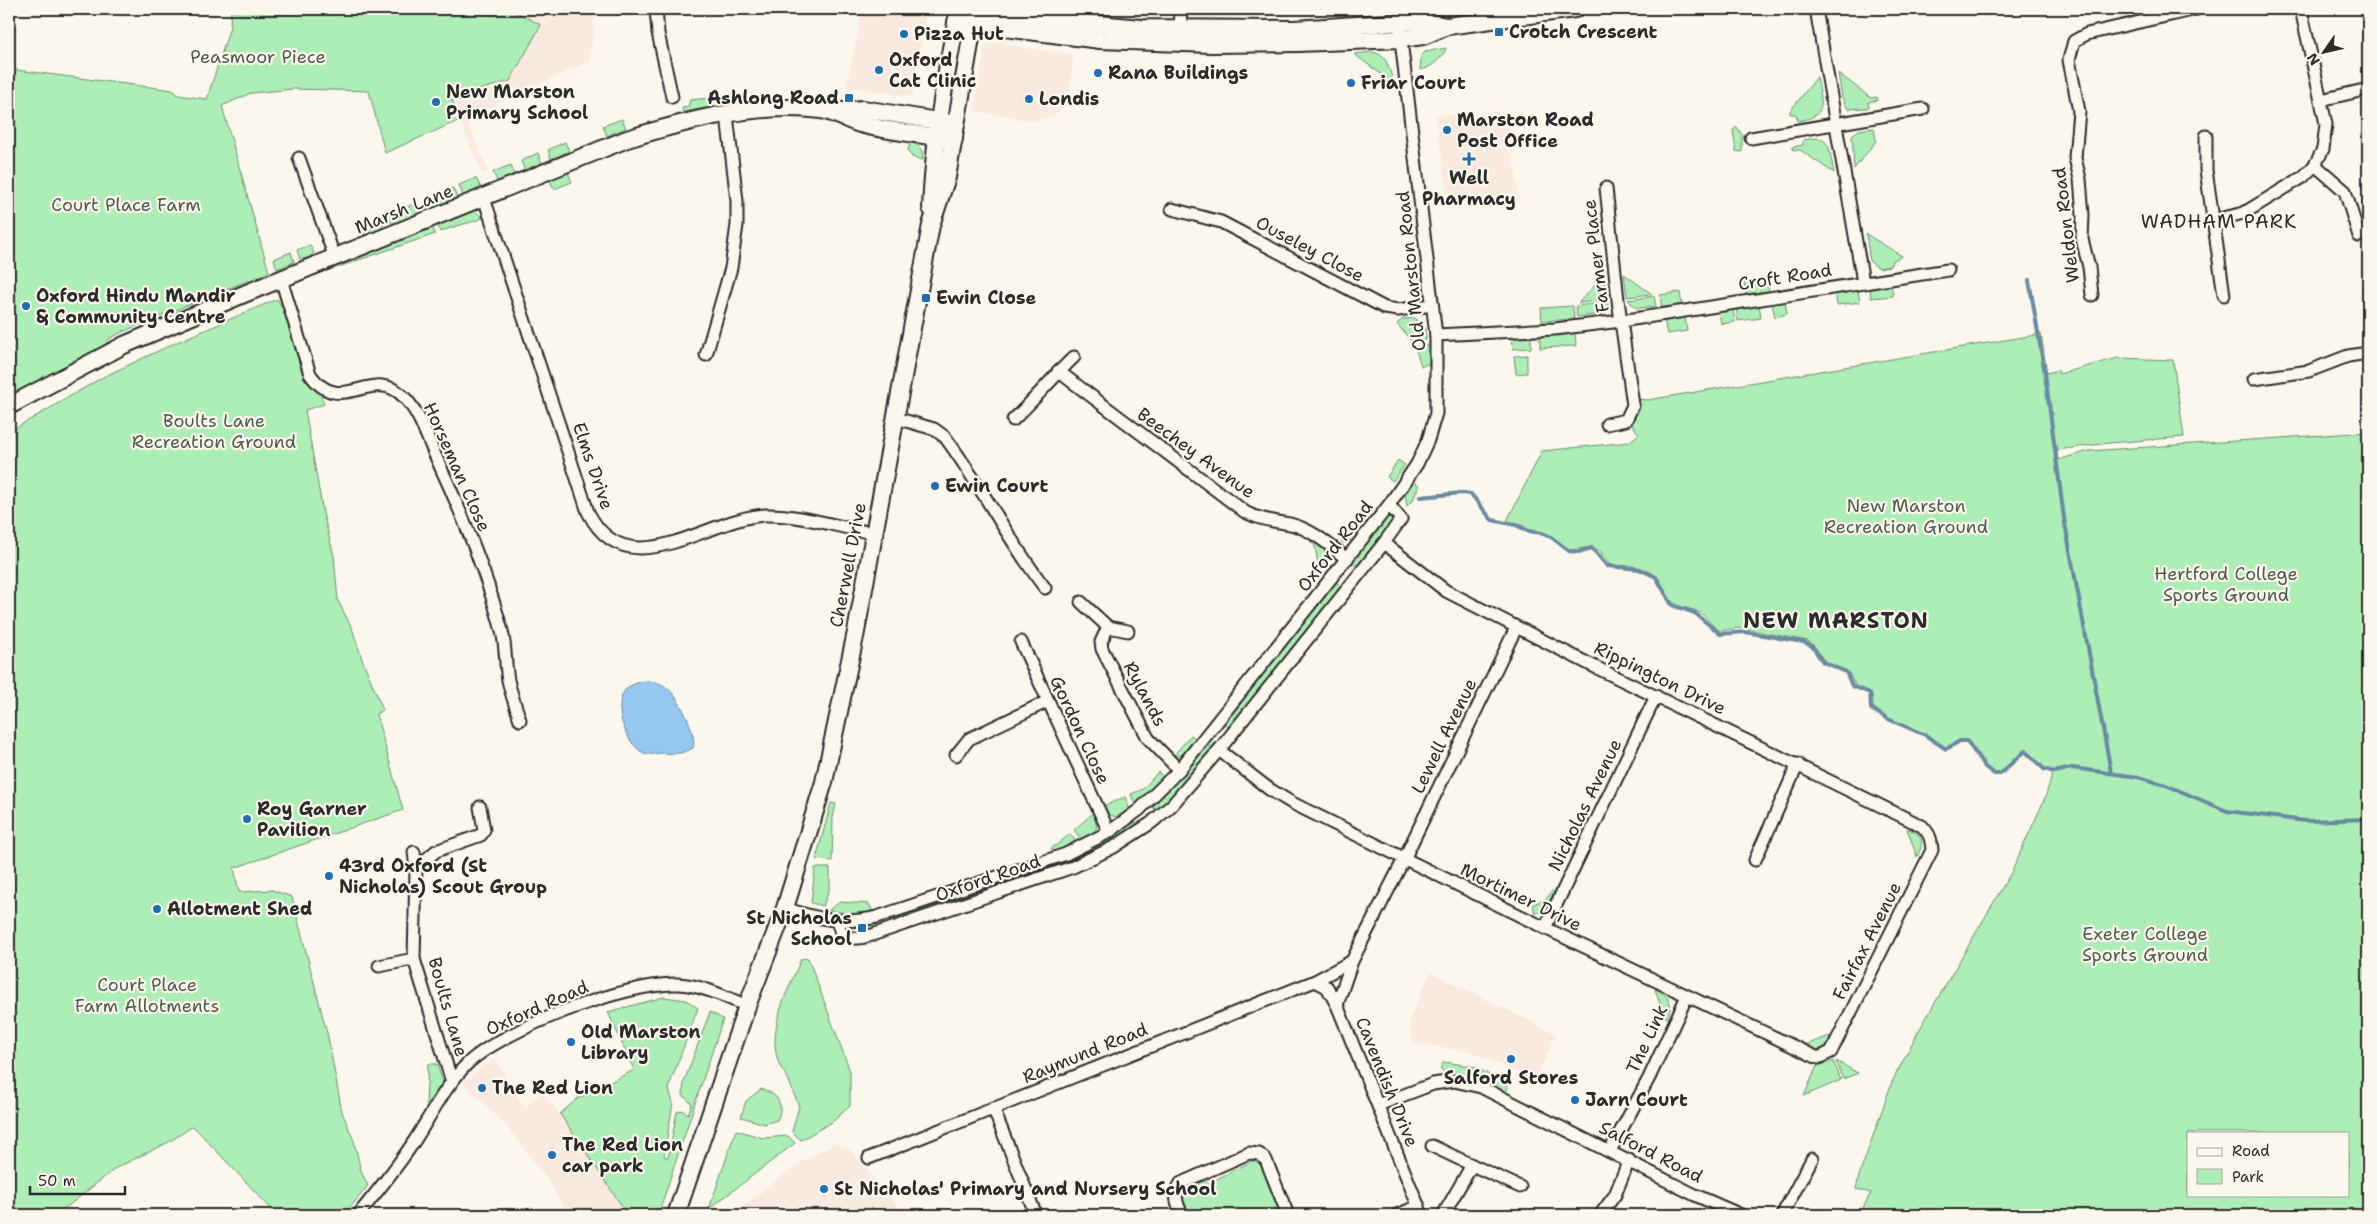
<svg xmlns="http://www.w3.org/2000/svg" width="2377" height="1224" font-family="'Shantell Sans',sans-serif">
  <rect width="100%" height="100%" fill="#fbf7ec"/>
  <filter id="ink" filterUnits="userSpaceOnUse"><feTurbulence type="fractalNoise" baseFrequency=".02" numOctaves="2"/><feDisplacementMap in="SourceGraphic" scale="10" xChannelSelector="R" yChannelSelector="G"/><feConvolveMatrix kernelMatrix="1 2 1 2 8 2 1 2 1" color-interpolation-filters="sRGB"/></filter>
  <g filter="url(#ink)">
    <!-- built -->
    <g fill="#fae9e0">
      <polygon points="292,9 595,9 590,61 466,118 488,171 482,174 460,120 385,153 369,91"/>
      <polygon points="863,9 927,9 912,97 846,87"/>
      <polygon points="995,41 1008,42 1010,46 1073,54 1070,104 1052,116 1034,121 974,111 985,47 989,43"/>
      <polygon points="1497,111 1509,119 1519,201 1480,207 1471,199 1448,202 1436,116 1463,112 1471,114"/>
      <polygon points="1430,972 1556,1034 1535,1081 1473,1052 1413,1043 1409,1021"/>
      <polygon points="495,1058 525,1108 542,1092 560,1114 628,1215 569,1215 547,1179 505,1124 463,1083"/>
      <polygon points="835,1143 850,1150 905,1215 730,1215 800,1163"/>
    </g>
    <!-- green -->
    <g fill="#adedb6" stroke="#6c8c70" fill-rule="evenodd">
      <polygon points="231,9 510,9 541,25 510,81 451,98 460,120 385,153 369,91 293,89 251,93 222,106 269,272 122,332 109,339 105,346 9,396 9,69 173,90 178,95 207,99 230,27"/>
      <path d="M 1446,48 C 1445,56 1429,70 1420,70 L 1421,56 L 1425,52 Z"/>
      <path d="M 1372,52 C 1386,54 1388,65 1392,77 L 1389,80 L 1354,54 Z"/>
      <polygon points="1838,73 1871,98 1877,97 1878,100 1868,102 1869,107 1866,108 1848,109 1842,98"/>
      <path d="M 1817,77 C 1821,101 1830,116 1798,121 L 1796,114 L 1790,114 L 1790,111 Z"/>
      <polygon points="710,98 711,107 683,112 682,108 688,107 690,100"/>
      <polygon points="622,119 626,128 607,136 603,126"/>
      <polygon points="1737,127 1742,135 1742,152 1736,151 1733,130"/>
      <polygon points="1874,128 1876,141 1854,169 1852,135 1859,130"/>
      <polygon points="1816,138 1823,139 1829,147 1834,173 1800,150 1793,150 1792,147 1803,145 1803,140"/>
      <path d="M 910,141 C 918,144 924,150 923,160 L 912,157 L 908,151 Z"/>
      <polygon points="565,142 569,151 551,159 548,150"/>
      <polygon points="538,153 542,163 525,171 521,161"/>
      <polygon points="511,165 514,175 497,181 493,172"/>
      <polygon points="567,170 572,182 554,189 549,178"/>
      <polygon points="476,178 481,188 463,196 459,185"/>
      <polygon points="453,188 457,198 439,206 435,196"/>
      <polygon points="417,203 421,213 393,226 388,215"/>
      <path d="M 474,210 L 483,218 C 468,224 456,225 440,232 L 437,224 Z"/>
      <polygon points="380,218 384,229 364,236 360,225"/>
      <polygon points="432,226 435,234 312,276 312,273"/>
      <polygon points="1866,234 1902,256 1892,261 1890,266 1879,268 1870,262"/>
      <polygon points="310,245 314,253 309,258 300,259 297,250"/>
      <polygon points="291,252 294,262 277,269 274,259"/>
      <polygon points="1624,274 1652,294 1627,297"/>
      <polygon points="1604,276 1606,300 1578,303"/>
      <polygon points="1767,278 1769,291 1746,294 1744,282"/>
      <polygon points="1891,283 1893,296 1871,298 1870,286"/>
      <polygon points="1858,290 1860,302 1837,305 1835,293"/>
      <polygon points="1680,292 1682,306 1662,309 1660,295"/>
      <polygon points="1654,296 1656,307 1636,308 1628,300"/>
      <polygon points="277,299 283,309 285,309 306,375 320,392 324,404 305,410 323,513 334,556 338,601 352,628 362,659 383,710 376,714 403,810 234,868 239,892 272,890 292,897 328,1037 342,1112 354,1141 361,1171 368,1186 344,1215 277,1215 193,1126 169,1142 116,1168 68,1206 51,1215 9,1215 9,432 103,377 175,343"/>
      <polygon points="1785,301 1787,314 1775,317 1772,304"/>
      <polygon points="1607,302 1609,308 1604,314 1577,317 1576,306"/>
      <polygon points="1759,304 1761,318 1738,321 1736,307"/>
      <polygon points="1573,306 1574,319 1542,321 1541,308"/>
      <polygon points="1733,310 1735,322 1721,324 1719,312"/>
      <polygon points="1685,317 1687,331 1667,334 1664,320"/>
      <polygon points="1413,318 1416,319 1412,342 1397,324 1403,319"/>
      <polygon points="1419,320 1425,328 1426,340 1416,342"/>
      <polygon points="1575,332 1576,346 1540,348 1540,334"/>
      <path d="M 2041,334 L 2047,373 L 2058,370 L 2059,374 L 2118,358 L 2173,360 L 2184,437 L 2109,443 L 2057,450 L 2058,460 L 2089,451 L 2368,432 L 2368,1215 L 1859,1215 L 1871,1193 L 1856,1189 L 1859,1176 L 1892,1082 L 1918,1032 L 2012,871 L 2045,798 L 2053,772 L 2044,769 L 2026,751 L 2000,774 L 1994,774 L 1985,767 L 1967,741 L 1960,741 L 1946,749 L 1933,739 L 1888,719 L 1873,707 C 1873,689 1871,693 1856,687 L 1849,673 L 1826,663 L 1814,646 L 1808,641 L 1739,628 L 1721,631 C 1712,627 1708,619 1701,613 C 1691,607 1679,610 1670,599 C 1659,587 1666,580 1647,570 C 1635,564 1621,567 1609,564 L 1600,551 L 1592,547 L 1571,550 L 1546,533 L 1530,530 L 1518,523 L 1507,521 L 1542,451 L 1629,442 L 1639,434 L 1632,425 L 1636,399 L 1648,400 ZM 2188,1133 L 2348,1133 L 2348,1195 L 2188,1195 Z"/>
      <polygon points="1531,337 1531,348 1513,349 1512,338"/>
      <polygon points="1430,345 1431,363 1421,366 1415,347"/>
      <polygon points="1527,355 1527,373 1516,374 1514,356"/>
      <polygon points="1398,460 1405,465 1393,481 1387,477"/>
      <polygon points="1413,482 1419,485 1413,500 1407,506 1405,494"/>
      <polygon points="1389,517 1392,518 1393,523 1358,568 1351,562 1384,520"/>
      <polygon points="1355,527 1361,532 1355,540 1342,543 1342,531"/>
      <path d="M 1305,535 C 1315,541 1326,546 1331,557 L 1322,569 L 1319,570 L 1315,546 Z"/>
      <polygon points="1350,575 1351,576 1230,729 1224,724 1336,582 1341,586"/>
      <path d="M 1191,735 L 1197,739 C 1190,747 1184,758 1173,756 Z"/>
      <path d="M 1215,741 L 1218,743 C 1208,756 1169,810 1154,809 L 1153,805 L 1206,745 L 1209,747 Z"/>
      <polygon points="1158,772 1164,778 1135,805 1131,794 1143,789"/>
      <path d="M 1125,797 L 1129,807 C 1124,817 1112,820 1104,811 L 1104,806 Z"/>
      <polygon points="831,803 836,804 833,818 832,861 816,859"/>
      <polygon points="1093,813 1097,827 1093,834 1082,840 1074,830"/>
      <path d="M 1133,821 L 1137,823 L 1137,827 L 1080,859 L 861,934 L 860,931 L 866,929 L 866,926 C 903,918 938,904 974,892 C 1029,873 1089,859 1133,821 Z"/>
      <path d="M 1907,829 C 1924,832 1924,844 1917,857 Z"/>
      <polygon points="1070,834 1076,842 1053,853 1051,848 1058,844"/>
      <polygon points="815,868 830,868 830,887 823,906 811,903"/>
      <polygon points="1552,891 1554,892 1544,910 1535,914 1533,904 1546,899"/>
      <polygon points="840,902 869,904 873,912 849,914 829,910"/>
      <path d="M 808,958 L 850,1071 L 850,1106 L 832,1122 L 801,1140 L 792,1132 L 799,1106 C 795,1097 792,1089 789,1081 C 787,1075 781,1070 779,1064 C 766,1029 788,991 801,959 Z"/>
      <path d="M 1655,989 C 1669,995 1674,1004 1667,1018 L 1664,1016 Z"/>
      <polygon points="664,997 686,1000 698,1008 671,1081 669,1089 673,1103 664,1156 668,1158 677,1112 682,1110 688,1114 692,1104 683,1095 684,1082 710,1012 723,1019 658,1215 628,1215 560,1114 577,1099 634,1070 608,1012"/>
      <path d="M 1830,1036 L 1828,1045 C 1817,1052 1813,1052 1802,1046 Z"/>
      <polygon points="1833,1061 1841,1080 1804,1096 1817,1066"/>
      <polygon points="1836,1061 1858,1073 1843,1079"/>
      <polygon points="1444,1062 1476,1067 1506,1085 1508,1088 1506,1092 1502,1092 1466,1077 1445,1073 1440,1068"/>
      <polygon points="428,1064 437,1064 443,1082 426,1105"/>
      <path d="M 761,1089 C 777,1093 785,1104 777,1120 L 765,1124 L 741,1117 L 746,1101 Z"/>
      <polygon points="736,1130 763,1138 788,1136 795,1143 709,1209"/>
      <path d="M 1254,1160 C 1268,1164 1279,1202 1284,1215 L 1190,1215 L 1180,1193 L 1183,1186 L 1204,1181 L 1209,1183 Z"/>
    </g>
    <!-- water -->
    <path fill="#95c7f1" stroke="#6b89a2" d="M 644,681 C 652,681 659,682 666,687 C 678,695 698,734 693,748 C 683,754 674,754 663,753 C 657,753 651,756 644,753 C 626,745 611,705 626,689 C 631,684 638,683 644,681 Z"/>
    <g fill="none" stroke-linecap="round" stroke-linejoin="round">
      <!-- stream -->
      <g stroke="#6b89a2" stroke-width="4">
        <polyline points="2029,280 2045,374 2064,518 2111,772"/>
        <polyline points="1421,497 1462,493 1471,494 1492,520 1516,525 1528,531 1542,533 1551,537 1569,551 1578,552 1592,548 1607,566 1639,569 1656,577 1672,605 1695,613 1720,634 1745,632 1803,642 1812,646 1823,662 1846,672 1852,686 1870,693 1871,709 1888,719 1925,735 1946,749 1960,741 1967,741 1985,767 1994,774 2000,774 2025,751 2044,769 2054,772 2072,768 2138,777 2166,785 2227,811 2305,821 2368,819"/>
      </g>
      <defs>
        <g id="street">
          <polyline points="656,9 658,33 672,97"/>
          <polyline points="1816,9 1863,282"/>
          <polyline points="1180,29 1181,9"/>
          <polyline points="2321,100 2368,89"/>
          <polyline points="2206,136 2206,170 2224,295"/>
          <polyline points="1751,138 1923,109"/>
          <polyline points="299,158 335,258"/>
          <polyline points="2315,165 2345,191 2359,236"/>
          <polyline points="1606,188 1618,300 1633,405 1626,420 1607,424"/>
          <path d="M 484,198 L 588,512 C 627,590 707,517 766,515 C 802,514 839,528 874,533"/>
          <polyline points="1172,209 1221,222 1385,308 1398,310 1432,305"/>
          <polyline points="2215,220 2244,213 2303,177 2315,165 2323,149 2326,124 2301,9"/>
          <path d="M 281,279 L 310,374 C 341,419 372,364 404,397 C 420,413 427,438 436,457 C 462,513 486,572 502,631 C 506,647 505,664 508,680 C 511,694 516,707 520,720"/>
          <polyline points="2092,295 2089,267 2082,239 2083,215 2080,179 2075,158 2079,111 2069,60 2074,41 2087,34 2197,9"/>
          <polyline points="1436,335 1555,329 1621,321 1948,270"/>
          <polyline points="706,355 731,268 737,225 737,201 727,115"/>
          <path d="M 1058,371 L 1245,512 C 1260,520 1274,521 1290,524 C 1312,529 1330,546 1347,559"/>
          <polyline points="2254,379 2309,371 2348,356 2368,353"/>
          <path d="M 896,418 L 934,429 L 945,437 C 981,485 1008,540 1045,588"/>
          <path d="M 1013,420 C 1035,399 1053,377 1074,357"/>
          <polyline points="1081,602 1108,627 1128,631"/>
          <polyline points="1108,627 1101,642 1102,649 1148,738 1179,770"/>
          <polyline points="1021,642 1109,832"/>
          <path d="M 1219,750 L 1269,789 L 1292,803 L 1545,928 L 1818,1058 L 1831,1052 L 1932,850 C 1931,839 1930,834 1922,826 L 1589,664 L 1446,591 L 1384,543"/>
          <polyline points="956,755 969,739 1048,701"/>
          <polyline points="414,852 416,868 414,959 452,1082"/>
          <polyline points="1755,860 1798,764"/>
          <polyline points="416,868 436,851 481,835 484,830 480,807"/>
          <path d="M 785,908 C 816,919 845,925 877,917 L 1066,854 L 1109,832 L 1139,810 L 1179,770 L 1205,737 L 1389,505 L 1417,464 L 1428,440 L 1436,413 L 1436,335 L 1399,23"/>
          <path d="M 837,921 L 842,935 C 852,939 859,939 869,936 L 1073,867 L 1114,847 L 1151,823 L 1172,805 L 1219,750 L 1384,543 L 1401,519 L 1389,505"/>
          <polyline points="1545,928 1656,696"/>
          <polyline points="1352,961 1337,1005 1422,1215"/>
          <polyline points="379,966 414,959"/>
          <polyline points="1315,981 1327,987 1337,1005"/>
          <polyline points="1378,1105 1433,1084 1454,1081 1481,1087 1695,1195 1741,1215"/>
          <polyline points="993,1108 1036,1215"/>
          <polyline points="1432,1146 1472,1165"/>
          <polyline points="1610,1151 1649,1078 1687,996"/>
          <polyline points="869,1158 1315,981 1352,961 1404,859 1516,628"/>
          <path d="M 358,1215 C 376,1193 395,1170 411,1146 C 429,1119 443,1089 466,1065 C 502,1029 627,982 678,984 C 701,985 726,997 747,1006"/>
          <path d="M 1182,1215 C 1177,1203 1173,1196 1181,1183 L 1249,1153 L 1259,1154 L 1266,1160 L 1288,1215"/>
          <polyline points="1397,1215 1419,1206"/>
          <polyline points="1443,1215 1472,1165 1520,1187"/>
          <polyline points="1600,1215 1615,1195 1629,1160"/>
          <polyline points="1782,1215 1812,1159"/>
        </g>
        <g id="secondary">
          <polyline points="976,9 1024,17 1141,28 1294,29 1420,21 1447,26"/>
          <polyline points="956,22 1100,40 1212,44 1298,43 1401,39 1423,36 1447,26 1575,9"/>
          <polyline points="833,112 863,109 950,123"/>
          <path d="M 931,208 C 934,141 945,74 959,9"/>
          <path d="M 9,406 L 124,345 L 244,294 L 627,139 C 689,120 756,102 821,110 C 836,112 849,122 864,125 C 893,132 924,135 954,139"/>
          <polyline points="676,1215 747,1006 785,908 824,782 856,632 931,225 947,177 976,9"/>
        </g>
      </defs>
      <!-- street casing -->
      <use href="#street" stroke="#2b2b2b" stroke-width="15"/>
      <!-- secondary casing -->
      <use href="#secondary" stroke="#2b2b2b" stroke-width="20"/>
      <!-- street -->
      <use href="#street" stroke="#fbf7ec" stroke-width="11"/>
      <!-- secondary -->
      <use href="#secondary" stroke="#fbf7ec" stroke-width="16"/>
    </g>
  </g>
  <!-- markers -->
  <g fill="#1f6fb2" stroke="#fbf7ec" stroke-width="2">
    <rect x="1494" y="27" width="10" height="10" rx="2.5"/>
    <circle cx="904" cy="34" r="5"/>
    <circle cx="879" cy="70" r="5"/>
    <circle cx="1098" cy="73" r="5"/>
    <circle cx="1351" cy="83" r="5"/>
    <rect x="844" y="93" width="10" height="10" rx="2.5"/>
    <circle cx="1029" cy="99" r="5"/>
    <circle cx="436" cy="102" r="5"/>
    <circle cx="1447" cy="130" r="5"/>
    <path d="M1466.5 151.5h5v5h5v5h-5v5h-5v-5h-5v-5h5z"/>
    <rect x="921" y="293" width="10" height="10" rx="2.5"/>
    <circle cx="26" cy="306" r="5"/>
    <circle cx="935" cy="486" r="5"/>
    <circle cx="247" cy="819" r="5"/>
    <circle cx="329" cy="876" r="5"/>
    <circle cx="157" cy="909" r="5"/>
    <rect x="857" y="923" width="10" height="10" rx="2.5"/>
    <circle cx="571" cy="1042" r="5"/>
    <circle cx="1511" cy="1059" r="5"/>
    <circle cx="482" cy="1088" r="5"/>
    <circle cx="1575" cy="1100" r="5"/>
    <circle cx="552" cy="1155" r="5"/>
    <circle cx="824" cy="1189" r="5"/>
  </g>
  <g text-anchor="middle" stroke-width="4.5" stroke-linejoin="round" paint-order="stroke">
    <!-- poi labels -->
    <g font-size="18" font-weight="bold" fill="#2b2b2b" stroke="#fbf7ec" text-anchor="start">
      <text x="1509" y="38">Crotch Crescent</text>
      <text x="914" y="40">Pizza Hut</text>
      <text x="889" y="66">Oxford<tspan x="889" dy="21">Cat Clinic</tspan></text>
      <text x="1108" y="79">Rana Buildings</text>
      <text x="1361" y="89">Friar Court</text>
      <text x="446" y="98">New Marston<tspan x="446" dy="21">Primary School</tspan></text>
      <text x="839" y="104" text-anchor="end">Ashlong Road</text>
      <text x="1039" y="105">Londis</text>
      <text x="1457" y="126">Marston Road<tspan x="1457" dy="21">Post Office</tspan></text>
      <text x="1469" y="184" text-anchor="middle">Well<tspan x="1469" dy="21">Pharmacy</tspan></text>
      <text x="36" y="302">Oxford Hindu Mandir<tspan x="36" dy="21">&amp; Community Centre</tspan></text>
      <text x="936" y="304">Ewin Close</text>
      <text x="945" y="492">Ewin Court</text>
      <text x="257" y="815">Roy Garner<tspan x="257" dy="21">Pavilion</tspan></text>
      <text x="339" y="872">43rd Oxford (St<tspan x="339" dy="21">Nicholas) Scout Group</tspan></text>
      <text x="167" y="915">Allotment Shed</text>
      <text x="852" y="924" text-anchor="end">St Nicholas<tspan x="852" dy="21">School</tspan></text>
      <text x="581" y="1038">Old Marston<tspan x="581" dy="21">Library</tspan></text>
      <text x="1511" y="1084" text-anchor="middle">Salford Stores</text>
      <text x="492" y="1094">The Red Lion</text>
      <text x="1585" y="1106">Jarn Court</text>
      <text x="562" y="1151">The Red Lion<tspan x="562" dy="21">car park</tspan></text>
      <text x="834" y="1195">St Nicholas' Primary and Nursery School</text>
    </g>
    <!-- park labels -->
    <g font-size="18" fill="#4c5c4e" stroke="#fbf7ec">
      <text x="258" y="63">Peasmoor Piece</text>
      <text x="126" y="211">Court Place Farm</text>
      <text x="214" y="427">Boults Lane<tspan x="214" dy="21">Recreation Ground</tspan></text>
      <text x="1906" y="512">New Marston<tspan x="1906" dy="21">Recreation Ground</tspan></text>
      <text x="2226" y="580">Hertford College<tspan x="2226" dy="21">Sports Ground</tspan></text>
      <text x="2145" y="940">Exeter College<tspan x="2145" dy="21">Sports Ground</tspan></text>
      <text x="147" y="991">Court Place<tspan x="147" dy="21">Farm Allotments</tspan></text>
    </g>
    <!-- street labels -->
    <g font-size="18" fill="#2b2b2b" stroke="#fbf7ec">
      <text transform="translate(404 209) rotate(-22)" y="6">Marsh Lane</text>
      <text transform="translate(2066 225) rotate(-97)" y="6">Weldon Road</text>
      <text transform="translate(1310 249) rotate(28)" y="6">Ouseley Close</text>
      <text transform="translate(1596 256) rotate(-97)" y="6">Farmer Place</text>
      <text transform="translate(1411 271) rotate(-96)" y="6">Old Marston Road</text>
      <text transform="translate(1785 277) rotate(-9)" y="6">Croft Road</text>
      <text transform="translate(1196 453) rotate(36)" y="6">Beechey Avenue</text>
      <text transform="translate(593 466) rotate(71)" y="6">Elms Drive</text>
      <text transform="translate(457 467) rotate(66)" y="6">Horseman Close</text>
      <text transform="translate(1335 546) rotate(-52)" y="6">Oxford Road</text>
      <text transform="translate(848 565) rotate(-79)" y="6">Cherwell Drive</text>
      <text transform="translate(1660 678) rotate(26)" y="6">Rippington Drive</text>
      <text transform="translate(1145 694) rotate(62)" y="6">Rylands</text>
      <text transform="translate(1080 730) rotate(65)" y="6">Gordon Close</text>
      <text transform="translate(1444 736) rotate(-64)" y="6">Lewell Avenue</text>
      <text transform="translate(1585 805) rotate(-64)" y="6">Nicholas Avenue</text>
      <text transform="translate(988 878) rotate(-19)" y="6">Oxford Road</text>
      <text transform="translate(1521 897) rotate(26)" y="6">Mortimer Drive</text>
      <text transform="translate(1867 941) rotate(-63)" y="6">Fairfax Avenue</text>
      <text transform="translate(448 1007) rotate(74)" y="6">Boults Lane</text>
      <text transform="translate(537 1008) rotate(-24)" y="6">Oxford Road</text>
      <text transform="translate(1647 1039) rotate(-65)" y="6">The Link</text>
      <text transform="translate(1085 1053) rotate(-22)" y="6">Raymund Road</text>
      <text transform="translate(1387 1082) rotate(68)" y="6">Cavendish Drive</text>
      <text transform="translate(1651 1152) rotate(27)" y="6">Salford Road</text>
    </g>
    <!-- neighbourhood labels -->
    <g font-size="19" letter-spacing="1" fill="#2b2b2b" stroke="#fbf7ec">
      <text x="2219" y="228">WADHAM PARK</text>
    </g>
    <!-- district labels -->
    <g font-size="22" font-weight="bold" letter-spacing="1" fill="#2b2b2b" stroke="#fbf7ec">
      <text x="1836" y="628">NEW MARSTON</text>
    </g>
  </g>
  <!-- margin -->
  <rect width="2377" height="1224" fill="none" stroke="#fbf7ec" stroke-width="30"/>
  <rect x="15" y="15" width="2347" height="1194" fill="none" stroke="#2b2b2b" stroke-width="2" filter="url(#ink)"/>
  <!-- legend -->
  <rect x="2187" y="1132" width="162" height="65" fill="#fbf7ec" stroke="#a8a59f"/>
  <rect x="2197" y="1148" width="25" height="8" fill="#fbf7ec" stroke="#a8a59f"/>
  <text x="2232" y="1156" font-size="15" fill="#2b2b2b">Road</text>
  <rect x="2197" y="1169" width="25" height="15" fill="#adedb6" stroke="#a8a59f"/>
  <text x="2232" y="1182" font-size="15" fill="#2b2b2b">Park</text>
  <!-- north arrow -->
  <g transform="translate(2324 52) rotate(236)" stroke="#fbf7ec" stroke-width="4" paint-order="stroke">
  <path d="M0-4L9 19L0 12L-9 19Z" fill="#2b2b2b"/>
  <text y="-8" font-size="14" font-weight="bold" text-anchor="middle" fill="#2b2b2b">N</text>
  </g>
  <!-- scale -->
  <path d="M30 1186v8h95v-8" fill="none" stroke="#2b2b2b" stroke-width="2.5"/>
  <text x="38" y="1186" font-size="15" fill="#2b2b2b" stroke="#fbf7ec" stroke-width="4" paint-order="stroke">50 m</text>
</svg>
